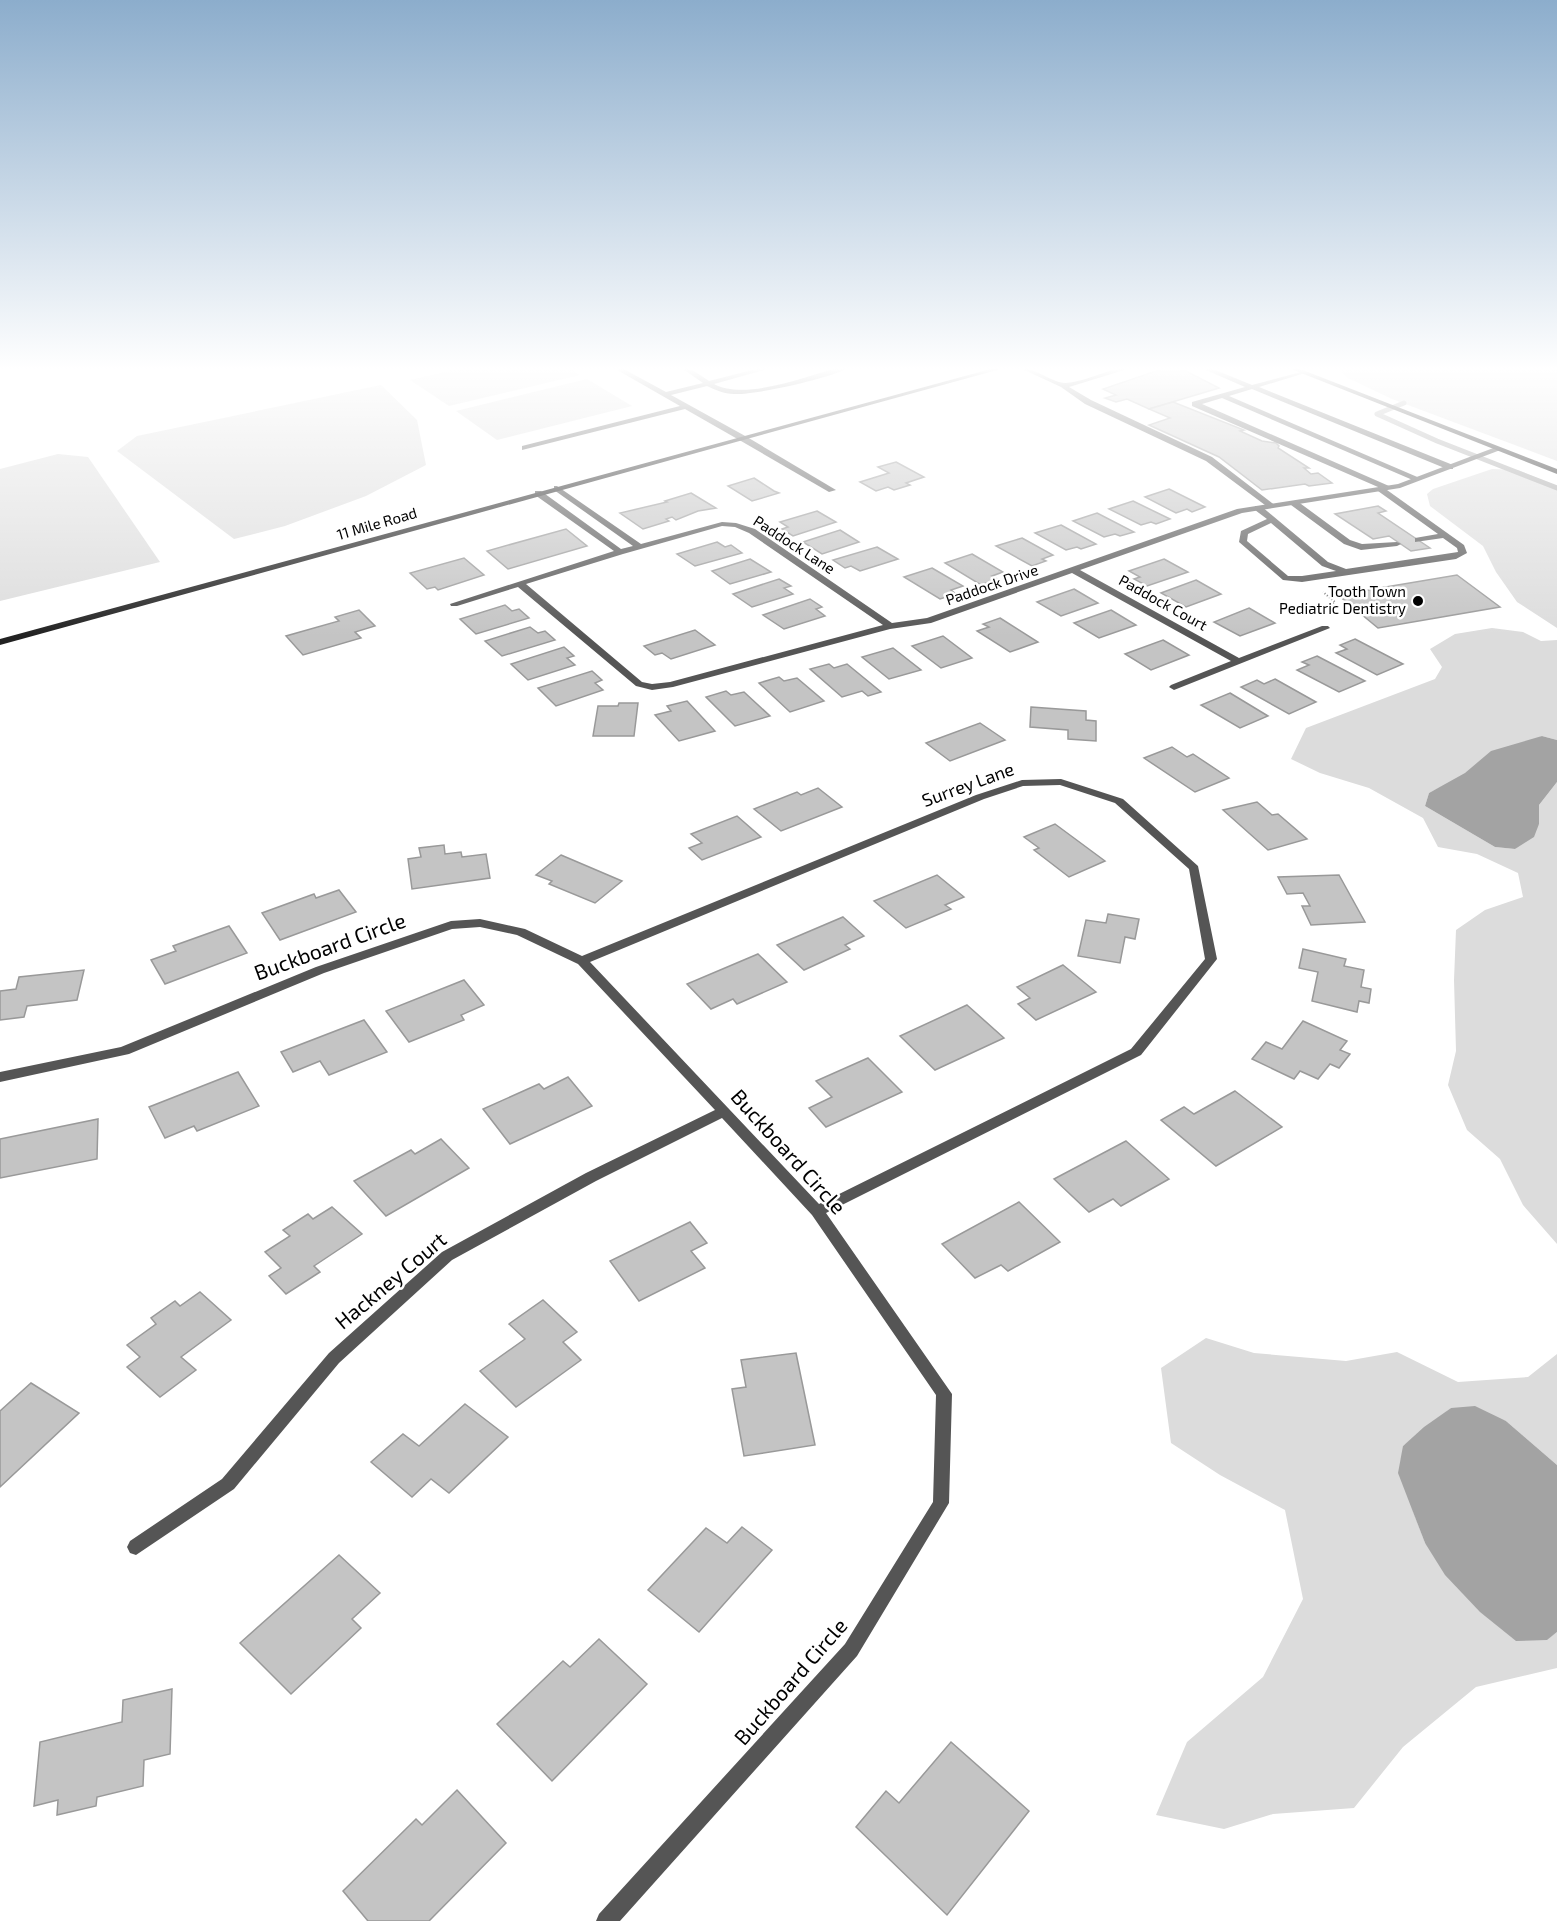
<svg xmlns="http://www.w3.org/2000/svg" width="1557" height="1921" font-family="'Exo 2',sans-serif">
  <rect width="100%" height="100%" fill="#fff"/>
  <!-- green -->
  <g fill="#dcdcdc">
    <polygon points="466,367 567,367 580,375 449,406 410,380"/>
    <polygon points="1337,367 1557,367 1557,461 1392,399 1346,377"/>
    <polygon points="587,379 632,406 497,440 456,411"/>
    <polygon points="381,385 417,420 426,465 366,496 285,526 234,539 117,451 137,436"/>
    <polygon points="58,454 88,457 160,562 0,601 0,469"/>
    <polygon points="1492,469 1518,470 1557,486 1557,628 1517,602 1496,572 1483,546 1430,506 1427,494 1433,489"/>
    <polygon points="1492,628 1523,632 1541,641 1557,640 1557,740 1542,736 1429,793 1425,806 1495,847 1515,849 1539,824 1539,805 1557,782 1557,1244 1523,1205 1500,1159 1467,1130 1448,1085 1456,1051 1454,980 1456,930 1485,910 1523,897 1518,873 1477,854 1438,847 1423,818 1369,788 1320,773 1291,759 1306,728 1435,679 1442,667 1430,649 1455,634"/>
    <polygon points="1206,1338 1254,1353 1346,1361 1397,1352 1458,1382 1528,1377 1557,1354 1557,1465 1506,1421 1451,1408 1403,1446 1413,1511 1425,1543 1546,1640 1557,1632 1557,1668 1476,1687 1403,1747 1354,1808 1273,1814 1224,1829 1156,1815 1187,1742 1263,1677 1303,1599 1285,1510 1220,1475 1171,1443 1161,1368"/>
  </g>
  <!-- water -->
  <g fill="#a3a3a3">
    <polygon points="1542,736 1557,740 1557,782 1539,805 1539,824 1534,837 1515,849 1495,847 1425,806 1429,793 1465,773 1491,751"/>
    <polygon points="1475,1406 1506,1421 1557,1465 1557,1632 1547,1640 1516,1641 1480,1612 1445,1575 1425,1543 1398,1473 1403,1446 1424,1427 1451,1408"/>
  </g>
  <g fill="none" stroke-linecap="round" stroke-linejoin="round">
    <!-- stream -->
    <polyline stroke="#a3a3a3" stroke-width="5" points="1404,403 1377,414 1437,441 1557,488"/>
  </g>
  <!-- building -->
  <g fill="#c4c4c4" stroke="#999" stroke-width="1.5">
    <polygon points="1168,367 1186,371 1219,388 1149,409 1127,399 1116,402 1105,398 1116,395 1103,389"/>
    <polygon points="1173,402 1244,430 1240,431 1262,441 1276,443 1279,446 1278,448 1309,468 1304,468 1311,474 1318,473 1332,483 1309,486 1305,484 1262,490 1219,457 1149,425 1170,418 1149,409"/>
    <polygon points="896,462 924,477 906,483 910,485 894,490 888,487 876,491 860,482 889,473 878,467"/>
    <polygon points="754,478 774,491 779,493 752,501 728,486"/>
    <polygon points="1169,489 1205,507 1192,512 1187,509 1176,513 1145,497"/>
    <polygon points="691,493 716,508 698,511 676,520 672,517 666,519 669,521 643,529 620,513 667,502 665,501"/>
    <polygon points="1133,501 1170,519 1156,524 1151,522 1141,525 1109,509"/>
    <polygon points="1378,506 1386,511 1378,513 1430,548 1411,551 1389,536 1373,539 1335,514"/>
    <polygon points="817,511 836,522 793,536 782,529 788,527 780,522"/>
    <polygon points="1097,513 1134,532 1120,536 1115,534 1104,537 1073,521"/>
    <polygon points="1061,525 1096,544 1081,549 1077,547 1066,550 1035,533"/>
    <polygon points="566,529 587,546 508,569 487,551"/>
    <polygon points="840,530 859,542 822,554 803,542"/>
    <polygon points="1022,538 1053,555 1042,559 1046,561 1032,566 996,546"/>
    <polygon points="717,542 725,547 731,545 742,553 695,566 677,554"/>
    <polygon points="877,547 898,559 860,571 851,566 845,568 833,560"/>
    <polygon points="972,554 1003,572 992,576 997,579 981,585 945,563"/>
    <polygon points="464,558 484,575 438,590 435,587 427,589 410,573"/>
    <polygon points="750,559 771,572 730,584 712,571"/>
    <polygon points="1164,559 1188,572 1147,586 1134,579 1140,577 1129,571"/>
    <polygon points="932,568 963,586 951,590 956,594 940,599 904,577"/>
    <polygon points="1457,575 1500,607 1378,628 1338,595"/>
    <polygon points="779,579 791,586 784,588 793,594 752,607 733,594"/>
    <polygon points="1196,580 1221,594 1186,607 1161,593"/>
    <polygon points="1074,589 1098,603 1061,616 1037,602"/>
    <polygon points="810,599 822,607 816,609 825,616 784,629 763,615"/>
    <polygon points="505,605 512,611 519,609 529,618 476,634 460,619"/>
    <polygon points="1249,608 1275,623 1240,636 1214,622"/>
    <polygon points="359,610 375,626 355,632 361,638 303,655 286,636 339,621 335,617"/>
    <polygon points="1111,610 1136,625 1099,638 1074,623"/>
    <polygon points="1000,618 1038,642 1010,652 977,631 989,627 983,624"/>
    <polygon points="530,627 538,633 545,631 555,640 502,656 485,641"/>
    <polygon points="695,630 715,645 671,659 662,653 655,655 644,646"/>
    <polygon points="943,636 972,658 941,668 912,646"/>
    <polygon points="1355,639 1403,664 1377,675 1336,653 1347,649 1340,645"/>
    <polygon points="1163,640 1189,655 1151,670 1125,654"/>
    <polygon points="564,647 574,656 567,658 575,665 528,680 511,664"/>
    <polygon points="893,648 921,670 889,679 862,657"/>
    <polygon points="1317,656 1365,681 1339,692 1297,670 1309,665 1302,662"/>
    <polygon points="829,664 834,668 847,664 881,692 868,696 862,691 842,697 810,669"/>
    <polygon points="592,671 602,680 595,683 603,690 556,706 538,688"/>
    <polygon points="779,677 784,681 797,678 824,701 790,712 759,683"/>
    <polygon points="1275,679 1316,702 1289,714 1241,687 1257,680 1264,684"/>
    <polygon points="726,691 731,695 744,692 770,716 735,726 706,697"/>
    <polygon points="1230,693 1268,716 1240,728 1201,705"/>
    <polygon points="687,701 715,731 679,741 655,715 671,711 667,706"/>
    <polygon points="619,703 638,703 634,736 593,736 598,706 618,706"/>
    <polygon points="1031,707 1086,711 1086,720 1096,721 1096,741 1068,739 1068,730 1030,727"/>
    <polygon points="980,723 1005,740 950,761 926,743"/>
    <polygon points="1172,747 1187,757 1193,754 1229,778 1195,792 1144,758"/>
    <polygon points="818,788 842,807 781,831 754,809 797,792 801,795"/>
    <polygon points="1257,802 1272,815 1278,814 1307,839 1268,850 1223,810"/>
    <polygon points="737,816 761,837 702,860 689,848 702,843 691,834"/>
    <polygon points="1055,824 1105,861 1069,877 1034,850 1039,848 1024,837"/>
    <polygon points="444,845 445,854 461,852 462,857 486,854 490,878 412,889 408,859 421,857 419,848"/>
    <polygon points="561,855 622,881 595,903 549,884 552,881 536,875"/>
    <polygon points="937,875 964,897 945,905 951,909 906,928 874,901"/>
    <polygon points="1339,875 1365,922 1311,925 1302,906 1310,906 1303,893 1287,894 1278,877"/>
    <polygon points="339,890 356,912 280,940 262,913 314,894 316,898"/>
    <polygon points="1108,914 1139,919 1135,939 1125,937 1120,963 1078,956 1086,920 1106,923"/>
    <polygon points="843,917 864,936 845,945 850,949 804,970 777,945"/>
    <polygon points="229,926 247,953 165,984 151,960 176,951 173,946"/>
    <polygon points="1303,949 1346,959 1344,966 1364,970 1361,987 1371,989 1369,1003 1359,1001 1357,1012 1312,1001 1318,972 1299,968"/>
    <polygon points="758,954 787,982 737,1004 733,999 711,1009 687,984"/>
    <polygon points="1063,965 1096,992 1036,1020 1018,1004 1030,998 1017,987"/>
    <polygon points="84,970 77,1000 27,1006 24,1017 0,1020 0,991 16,989 19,977"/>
    <polygon points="464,980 484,1005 461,1015 464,1020 409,1042 386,1011"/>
    <polygon points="967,1005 1004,1038 935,1070 900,1036"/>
    <polygon points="364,1020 387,1052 329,1075 320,1061 293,1072 281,1052"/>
    <polygon points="1303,1021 1347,1041 1340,1050 1350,1054 1339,1068 1330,1064 1318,1079 1300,1071 1294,1079 1252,1059 1266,1042 1282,1049"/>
    <polygon points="868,1058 902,1092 826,1127 809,1108 832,1097 816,1081"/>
    <polygon points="238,1072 259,1106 197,1131 194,1126 165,1138 149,1107"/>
    <polygon points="568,1077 592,1106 510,1144 483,1109 539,1084 544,1089"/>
    <polygon points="1235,1091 1282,1127 1216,1166 1161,1120 1184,1107 1194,1114"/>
    <polygon points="98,1119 97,1159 0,1178 0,1139"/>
    <polygon points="441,1139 469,1168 386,1216 354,1181 411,1150 415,1154"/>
    <polygon points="1126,1141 1169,1179 1121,1206 1113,1199 1089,1212 1054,1179"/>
    <polygon points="1019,1202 1060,1242 1008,1271 1001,1265 975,1278 942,1244"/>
    <polygon points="332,1207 362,1234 314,1266 320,1272 286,1294 269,1276 281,1268 265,1252 290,1236 283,1230 308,1214 313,1219"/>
    <polygon points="690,1222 707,1243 691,1251 705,1268 639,1301 610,1261"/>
    <polygon points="200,1292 231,1320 181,1357 196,1370 160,1397 127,1367 140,1357 127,1345 156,1324 151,1318 175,1301 180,1306"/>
    <polygon points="543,1300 577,1332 563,1342 581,1360 516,1407 480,1371 525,1339 509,1324"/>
    <polygon points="796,1353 815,1445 744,1456 732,1389 746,1387 741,1360"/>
    <polygon points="31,1383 79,1413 0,1487 0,1411"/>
    <polygon points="465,1404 508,1437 449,1493 431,1479 412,1497 371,1462 403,1434 419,1446"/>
    <polygon points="742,1527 772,1550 699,1632 648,1590 706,1528 727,1543"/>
    <polygon points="339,1555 380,1593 352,1619 361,1628 291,1694 240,1643"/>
    <polygon points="599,1639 647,1684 552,1781 497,1724 563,1661 570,1667"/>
    <polygon points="172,1689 170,1754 144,1760 143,1786 97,1797 96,1806 57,1815 58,1800 34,1806 40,1742 122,1722 123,1700"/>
    <polygon points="951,1742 1029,1811 947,1915 856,1827 886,1791 899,1803"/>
    <polygon points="457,1790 506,1843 429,1921 368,1921 343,1891 416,1819 422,1825"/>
  </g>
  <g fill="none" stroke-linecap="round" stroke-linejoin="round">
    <!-- path-far1 -->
    <polyline stroke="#777" stroke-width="2" stroke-dasharray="1 2" stroke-linecap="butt" points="1308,612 1325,609 1335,602 1323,592"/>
    <!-- path -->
    <polyline stroke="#777" stroke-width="3" stroke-dasharray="1.5 2" stroke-linecap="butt" points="1309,611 1307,611 1311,615"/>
    <!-- lane -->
    <g fill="#555" fill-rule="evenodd">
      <path d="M 612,367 L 620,367 L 666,392 L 703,383 L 683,369 L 682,367 L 688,367 L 709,381 L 764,367 L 775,367 L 714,384 C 746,401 806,376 840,367 L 850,367 C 832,378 756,395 734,394 C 724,394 716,390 707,386 L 671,395 L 747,437 L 747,441 L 741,441 L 685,409 L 522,450 L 522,446 L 680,406 Z"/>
      <path d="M 1018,367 C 1034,367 1054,384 1066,383 C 1089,381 1110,367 1134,367 L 1069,387 L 1091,400 L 1212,457 L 1276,506 L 1269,508 L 1206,461 L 1085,404 L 1061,387 Z"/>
      <path d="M 1199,367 L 1208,367 L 1252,385 L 1305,371 L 1305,373 L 1259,387 L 1453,465 L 1453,469 L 1447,469 L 1252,389 L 1229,396 L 1422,479 L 1415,481 L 1222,398 L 1202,404 L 1389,486 L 1390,488 L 1387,490 L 1464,545 L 1467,553 L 1456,559 L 1302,582 L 1283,580 L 1239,542 L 1241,531 L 1267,519 L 1255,510 L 1255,506 L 1261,506 L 1328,562 L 1346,569 L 1458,552 L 1457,548 L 1443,538 L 1415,542 L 1415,538 L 1438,534 L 1378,491 L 1378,487 L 1192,406 L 1192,402 L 1245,387 ZM 1271,523 L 1322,566 L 1336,571 L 1302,576 L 1288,576 L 1247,541 L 1248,534 Z"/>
      <polygon points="1291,501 1297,501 1350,540 1362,544 1397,542 1401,544 1397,546 1361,550 1344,544 1291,505"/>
    </g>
    <!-- street -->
    <g fill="#555" fill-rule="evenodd">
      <polygon points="741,437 747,437 836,490 829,492 741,441"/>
      <path d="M 1496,447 L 1503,449 L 1400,488 L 1242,513 L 1080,570 L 1239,658 L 1322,626 L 1328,626 L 1330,628 L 1174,690 L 1169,687 L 1171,685 L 1231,661 L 1072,573 L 931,623 L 890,629 L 673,687 L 652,690 L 636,686 L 518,587 L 457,606 L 451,606 L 450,604 L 614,551 L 535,495 L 535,491 L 541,491 L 621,549 L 633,546 L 554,490 L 554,486 L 557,486 L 641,544 L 722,522 L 736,523 L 755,529 L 892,623 L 927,618 L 1237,509 L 1398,484 ZM 722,526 L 735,527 L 749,533 L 883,625 L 670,682 L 652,684 L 642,682 L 526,584 L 623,554 Z"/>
      <path d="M 1061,779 L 1123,799 L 1198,866 L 1217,959 L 1141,1055 L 826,1213 L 952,1394 L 949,1503 L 857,1656 L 620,1921 L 596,1921 L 599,1914 L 845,1644 L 933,1502 L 936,1395 L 812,1215 L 722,1118 L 596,1181 L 452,1260 L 339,1363 L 234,1489 L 136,1555 L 130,1553 L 127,1547 L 130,1541 L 222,1479 L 329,1353 L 442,1252 L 586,1173 L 715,1110 L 578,964 L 517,935 L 480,927 L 452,929 L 324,973 L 129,1054 L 0,1082 L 0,1072 L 121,1047 L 316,967 L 451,921 L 480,919 L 525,929 L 582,956 L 976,795 L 1022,780 ZM 1060,785 L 1115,803 L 1189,869 L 1205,959 L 1131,1049 L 819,1204 L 590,962 L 984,799 L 1023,786 Z"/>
    </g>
    <!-- secondary -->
    <g fill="#222" fill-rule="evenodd">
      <polygon points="998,367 1008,367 0,645 0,639"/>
      <polygon points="1286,367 1295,367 1557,469 1557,474"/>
    </g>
  </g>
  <!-- sky -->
  <linearGradient id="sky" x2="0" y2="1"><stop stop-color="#8cadcc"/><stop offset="0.58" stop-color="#fff"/><stop offset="1" stop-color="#fff" stop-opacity="0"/></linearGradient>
  <rect width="1557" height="636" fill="url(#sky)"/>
  <!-- markers -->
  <circle fill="#000" stroke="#fff" stroke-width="2" cx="1418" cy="601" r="6"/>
  <g text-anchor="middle" stroke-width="5" stroke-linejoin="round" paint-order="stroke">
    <!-- far-street labels -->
    <g font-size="15" fill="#000" stroke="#fff">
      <text transform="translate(377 524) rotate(-16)" y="5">11 Mile Road</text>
      <text transform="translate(794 545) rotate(33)" y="5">Paddock Lane</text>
      <text transform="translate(992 585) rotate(-19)" y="5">Paddock Drive</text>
      <text transform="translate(1163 603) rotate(29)" y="5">Paddock Court</text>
    </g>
    <!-- far-poi labels -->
    <g font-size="15" fill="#000" stroke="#fff" text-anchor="end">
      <text x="1406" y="597">Tooth Town<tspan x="1406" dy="17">Pediatric Dentistry</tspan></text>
    </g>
    <!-- street labels -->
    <g font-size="18" fill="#000" stroke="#fff">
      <text transform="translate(968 785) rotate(-20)" y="6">Surrey Lane</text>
    </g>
    <!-- near-street labels -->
    <g font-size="21" fill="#000" stroke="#fff">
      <text transform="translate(330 947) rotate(-20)" y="7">Buckboard Circle</text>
      <text transform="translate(788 1152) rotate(48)" y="7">Buckboard Circle</text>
      <text transform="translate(391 1281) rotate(-40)" y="7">Hackney Court</text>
      <text transform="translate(791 1682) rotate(-49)" y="7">Buckboard Circle</text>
    </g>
  </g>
</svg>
